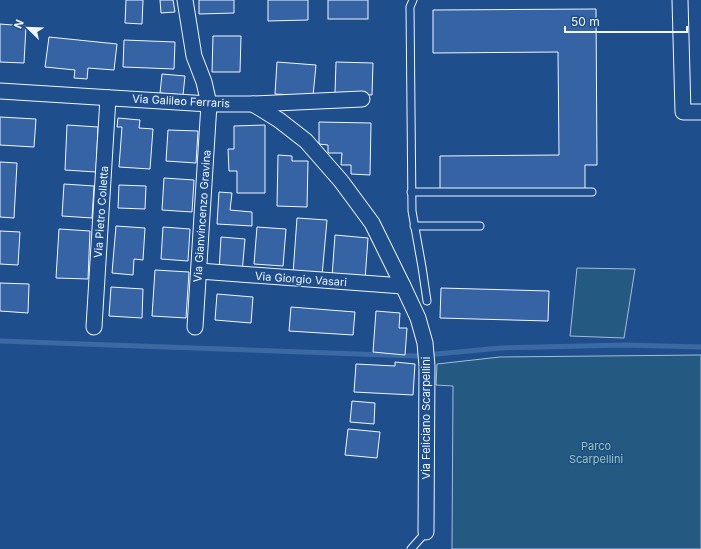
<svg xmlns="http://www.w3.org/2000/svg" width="701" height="549" font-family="Inter,sans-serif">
  <rect width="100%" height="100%" fill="#1f4e8c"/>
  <!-- green -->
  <g fill="#245a82" stroke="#a8bbd7">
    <polygon points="577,268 635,269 624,338 570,336"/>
    <polygon points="701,355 701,549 452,549 453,386 436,385 437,364 500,357"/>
  </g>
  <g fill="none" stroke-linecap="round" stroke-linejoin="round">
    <!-- stream -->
    <polyline stroke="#3b69a3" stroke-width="5" points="0,341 415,356 501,348 624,345 701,347"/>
  </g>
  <!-- building -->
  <g fill="#3563a3" stroke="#f2f6ff">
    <polygon points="126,0 143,0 142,24 125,23"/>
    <polygon points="160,0 173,0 175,12 161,13"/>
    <polygon points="199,0 234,0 234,13 199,14"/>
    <polygon points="268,0 308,0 308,20 268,21"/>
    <rect x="328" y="0" width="40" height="19"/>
    <polygon points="596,9 597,165 585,165 585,189 440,190 440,156 559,155 558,52 433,53 433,10"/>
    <polygon points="0,24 26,26 24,63 0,62"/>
    <polygon points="213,36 241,36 240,72 212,72"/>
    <polygon points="49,37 117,44 114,70 88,68 87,79 74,78 75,70 45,67"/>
    <polygon points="124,40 175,42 174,69 123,67"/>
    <polygon points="277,62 316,65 313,96 275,94"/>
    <polygon points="336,62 373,63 372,95 335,93"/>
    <polygon points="162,74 185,76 183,95 160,93"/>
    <polygon points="0,117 36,119 34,147 0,145"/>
    <polygon points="118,118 140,120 139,128 153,129 150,169 119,167 122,127 117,127"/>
    <polygon points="319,122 371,123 370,175 351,174 351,165 341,165 342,153 328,153 328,145 319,144"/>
    <polygon points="67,125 98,127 96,172 65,170"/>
    <polygon points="265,125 265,193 237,193 237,171 229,171 228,149 234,149 234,126"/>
    <polygon points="168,130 198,131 196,163 166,161"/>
    <polygon points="278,155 292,156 292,161 308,161 307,207 277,206"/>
    <polygon points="0,162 17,163 14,218 0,217"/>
    <polygon points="164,178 194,180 192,212 162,210"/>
    <polygon points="64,184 94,186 92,218 62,216"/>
    <polygon points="119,185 146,186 145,209 118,208"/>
    <polygon points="219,192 232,193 230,210 252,212 252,226 217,224"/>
    <polygon points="297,218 327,220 322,276 293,274"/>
    <polygon points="116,226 145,228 143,260 134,259 133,275 112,273"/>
    <polygon points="163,227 190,229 188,261 161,259"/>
    <polygon points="257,227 286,229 283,266 254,264"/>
    <polygon points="59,229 90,231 88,279 56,278"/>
    <polygon points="0,231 20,232 18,265 0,264"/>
    <polygon points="335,235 368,238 365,280 332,277"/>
    <polygon points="221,237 245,239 242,273 219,271"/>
    <polygon points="155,270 189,272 186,318 152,316"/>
    <polygon points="0,283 29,284 28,313 0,311"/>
    <polygon points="111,287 143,289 142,318 109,316"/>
    <polygon points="441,288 549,291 548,321 440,318"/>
    <polygon points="217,294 253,297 251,323 215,320"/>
    <polygon points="291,307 355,312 353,335 289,331"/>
    <polygon points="376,311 400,313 399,328 407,328 405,355 373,352"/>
    <polygon points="395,362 415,364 413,395 354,392 356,364 395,366"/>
    <polygon points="352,401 375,403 374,424 350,422"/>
    <polygon points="348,429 380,432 377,458 345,455"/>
  </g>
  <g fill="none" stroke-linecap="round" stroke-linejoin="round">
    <defs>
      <g id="service">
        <polyline points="413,0 410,7 412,211 422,267 427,301"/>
        <polyline points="411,192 592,192"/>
        <polyline points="414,226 480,226"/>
        <polyline points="411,549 426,532"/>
      </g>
      <g id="minor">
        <polyline points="185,0 194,56 204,82 209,104 195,327"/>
        <polyline points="680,0 683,112 701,112"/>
        <polyline points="0,91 209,104 253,104 362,99"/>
        <polyline points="253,104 279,120 306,141 341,181 372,223 403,286 418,318 425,343 427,366 426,532"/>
        <polyline points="199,271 403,286"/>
        <polyline points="94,327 108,98"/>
      </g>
    </defs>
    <!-- service casing -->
    <use href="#service" stroke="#f2f6ff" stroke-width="9"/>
    <!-- minor casing -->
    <use href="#minor" stroke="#f2f6ff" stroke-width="17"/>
    <!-- service -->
    <use href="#service" stroke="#1f4e8c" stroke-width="7"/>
    <!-- minor -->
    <use href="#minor" stroke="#1f4e8c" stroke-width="15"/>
  </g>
  <g text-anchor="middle" stroke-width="3" stroke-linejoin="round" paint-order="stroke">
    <!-- street labels -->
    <g font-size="11" fill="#f2f6ff" stroke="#1f4e8c">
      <text transform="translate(181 101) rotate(3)" y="4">Via Galileo Ferraris</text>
      <text transform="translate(101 212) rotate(-86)" y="4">Via Pietro Colletta</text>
      <text transform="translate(202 216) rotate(-86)" y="4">Via Gianvincenzo Gravina</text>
      <text transform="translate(301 279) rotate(4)" y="4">Via Giorgio Vasari</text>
      <text transform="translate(426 418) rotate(-90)" y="4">Via Feliciano Scarpellini</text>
    </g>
    <!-- park labels -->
    <g font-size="11" fill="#97c8a6" stroke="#1f4e8c">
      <text x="596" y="450">Parco<tspan x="596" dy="13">Scarpellini</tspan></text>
    </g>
  </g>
  <!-- north arrow -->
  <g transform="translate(28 28) rotate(293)" stroke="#1f4e8c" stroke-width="3" paint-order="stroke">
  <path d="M0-3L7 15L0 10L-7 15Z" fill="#f2f6ff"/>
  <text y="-6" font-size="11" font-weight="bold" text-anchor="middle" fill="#f2f6ff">N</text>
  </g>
  <!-- scale -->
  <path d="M565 26v6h122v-6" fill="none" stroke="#f2f6ff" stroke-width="2"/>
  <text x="571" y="26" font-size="12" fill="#f2f6ff" stroke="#1f4e8c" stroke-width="3" paint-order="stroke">50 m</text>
</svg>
